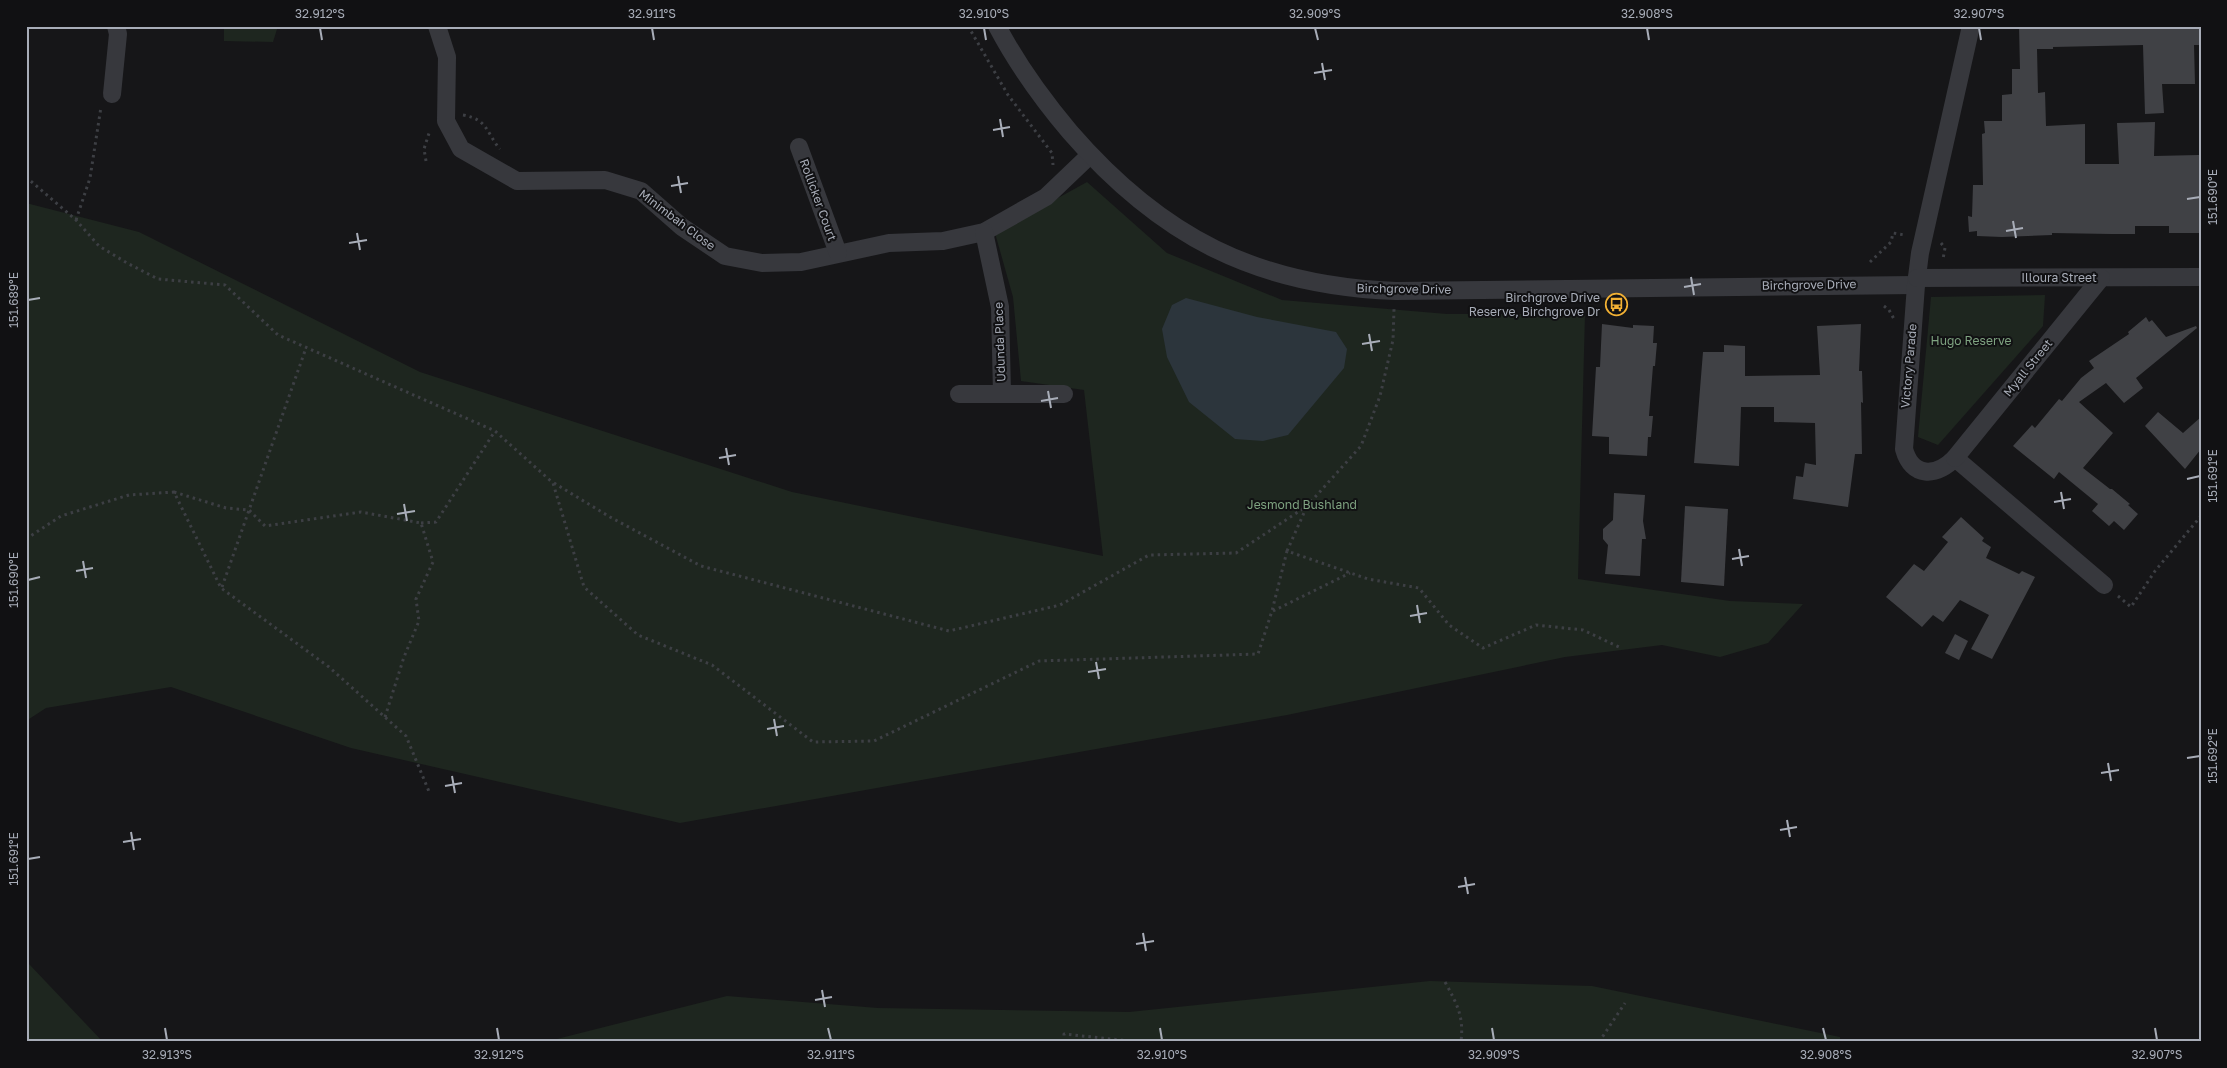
<svg xmlns="http://www.w3.org/2000/svg" width="2227" height="1068" font-family="'Golos Text',sans-serif">
  <rect width="100%" height="100%" fill="#161618"/>
  <!-- green -->
  <g fill="#1e261f">
    <polygon points="224,26 278,26 273,42 224,41"/>
    <polygon points="1087,182 1167,253 1282,300 1447,314 1585,314 1578,579 1730,601 1803,604 1768,643 1720,657 1662,645 1565,657 1287,715 680,823 351,748 171,687 46,708 26,721 26,203 139,232 420,372 792,492 1103,556 1084,390 1021,381 1013,297 995,233"/>
    <polygon points="2045,295 2043,326 1938,445 1918,437 1931,297"/>
    <polygon points="26,963 28,963 103,1042 26,1042"/>
    <polygon points="1430,981 1592,986 1840,1037 1840,1042 545,1042 727,996 878,1008 1129,1012"/>
  </g>
  <!-- water -->
  <polygon fill="#2c353c" points="1186,298 1257,317 1336,332 1347,349 1344,368 1288,435 1263,441 1235,439 1189,402 1167,357 1162,329 1172,305"/>
  <!-- building -->
  <g fill="#404145">
    <polygon points="2019,26 2201,26 2201,45 2194,45 2195,84 2162,84 2164,113 2145,114 2143,45 2053,47 2053,49 2037,49 2038,93 2045,92 2046,126 2085,124 2085,164 2119,164 2117,123 2155,122 2154,156 2199,155 2201,233 2169,233 2169,226 2135,226 2135,234 2111,234 2052,233 2052,235 2002,237 1977,236 1977,231 1969,232 1968,216 1972,217 1973,185 1983,185 1982,134 1985,133 1984,121 2002,121 2002,95 2012,94 2012,69 2020,69"/>
    <polygon points="2146,317 2149,322 2152,320 2166,337 2196,326 2197,328 2136,378 2143,388 2124,403 2106,383 2079,402 2113,433 2083,468 2110,489 2112,489 2130,504 2128,505 2138,514 2124,530 2114,521 2109,526 2092,511 2098,504 2059,472 2054,479 2013,446 2032,425 2035,428 2059,399 2062,401 2081,378 2094,368 2089,361 2129,334 2128,332"/>
    <polygon points="1602,324 1633,328 1633,325 1654,326 1653,343 1657,343 1656,354 1655,366 1653,366 1649,416 1653,416 1651,437 1648,437 1647,456 1609,454 1609,437 1592,436 1596,367 1600,367"/>
    <polygon points="1861,324 1859,371 1862,371 1863,403 1861,402 1862,454 1855,454 1848,507 1793,499 1796,476 1803,477 1805,463 1816,465 1815,423 1774,422 1774,407 1741,407 1739,466 1694,463 1703,352 1724,352 1724,345 1745,346 1745,376 1820,375 1817,326"/>
    <polygon points="2158,412 2183,433 2201,417 2201,449 2185,469 2145,426"/>
    <polygon points="1614,493 1645,495 1643,521 1646,539 1642,539 1640,576 1605,574 1608,545 1603,539 1603,529 1613,520"/>
    <polygon points="1685,506 1728,509 1724,586 1681,582"/>
    <polygon points="1961,517 1984,538 1982,541 1991,547 1986,558 2019,574 2022,571 2035,577 1992,659 1971,649 1989,615 1960,600 1943,622 1933,615 1922,627 1886,597 1914,564 1924,571 1948,542 1942,537"/>
    <polygon points="1955,634 1968,641 1959,660 1945,653"/>
  </g>
  <g fill="none" stroke-linecap="round" stroke-linejoin="round">
    <!-- path -->
    <g stroke="#3d3f44" stroke-width="3" stroke-dasharray="2.5 4" stroke-linecap="butt">
      <polyline points="968,26 1008,95 1052,153 1053,165"/>
      <path d="M 463,115 C 489,120 486,133 500,149"/>
      <polyline points="426,161 424,149 430,130"/>
      <polyline points="26,177 76,220 99,246 127,263 158,279 225,285 278,335 495,431 553,483 584,587 638,635 712,665 813,742 874,741 1039,661 1258,654 1272,611 1287,551 1368,579 1419,588 1449,625 1483,648 1536,625 1583,630 1619,647"/>
      <polyline points="76,220 90,178 101,107"/>
      <polyline points="1941,243 1945,248 1943,259"/>
      <polyline points="1870,262 1891,242 1893,233 1905,235"/>
      <polyline points="1884,306 1889,310 1894,319"/>
      <polyline points="554,483 610,517 701,566 949,631 1060,605 1149,555 1236,553 1307,506 1361,446 1380,396 1393,340 1394,309"/>
      <polyline points="174,492 226,508 249,510 265,526 361,512 421,523 433,562 416,599 419,621 404,657 385,717"/>
      <polyline points="421,523 436,522 495,431"/>
      <polyline points="26,539 61,516 129,495 174,492 221,588 329,667 406,736 430,794"/>
      <polyline points="1287,551 1307,506"/>
      <polyline points="222,587 306,348"/>
      <polyline points="2118,596 2131,607 2155,571 2201,516"/>
      <polyline points="1273,611 1350,573"/>
      <path d="M 1445,982 C 1457,1004 1464,1016 1461,1042"/>
      <polyline points="1064,1042 1064,1034 1139,1042"/>
      <polyline points="1599,1042 1625,1003"/>
    </g>
    <!-- minor -->
    <g stroke="#37383d" stroke-width="18">
      <polyline points="437,26 447,57 446,121 461,149 517,181 605,180 641,191 682,227 725,256 762,263 801,262 889,243 943,241 984,232 1046,197 1090,155"/>
      <path d="M 997,26 C 1017,64 1043,100 1070,132 C 1161,237 1257,286 1396,291 L 1916,285"/>
      <path d="M 1971,26 L 1920,253 L 1916,285 L 1904,449 C 1912,478 1936,477 1955,458 L 2104,585"/>
      <polyline points="112,94 118,34 116,26"/>
      <polyline points="799,147 838,253"/>
      <polyline points="984,232 1000,307 1002,393"/>
      <polyline points="1917,278 2201,277"/>
      <polyline points="959,394 1064,394"/>
      <polyline points="1955,458 2101,278"/>
    </g>
  </g>
  <!-- ticks -->
  <path fill="none" stroke="#a8adb8" stroke-width="2" d="M 320,28 L 322,40M 652,28 L 654,40M 984,28 L 986,40M 1315,28 L 1318,40M 1647,28 L 1649,40M 1979,28 L 1981,40M 1322,63 L 1325,80M 1314,73 L 1332,70M 1000,119 L 1003,137M 993,130 L 1010,127M 678,176 L 681,193M 671,186 L 688,183M 2187,199 L 2200,197M 2013,221 L 2016,238M 2006,231 L 2023,228M 357,233 L 360,250M 349,243 L 367,240M 1691,277 L 1694,295M 1684,287 L 1701,284M 28,300 L 40,298M 1369,334 L 1372,351M 1362,344 L 1380,341M 1048,391 L 1051,408M 1041,401 L 1058,398M 726,448 L 729,465M 719,458 L 736,455M 2187,479 L 2200,476M 2061,492 L 2064,509M 2054,502 L 2071,499M 404,504 L 407,521M 397,514 L 415,511M 1739,549 L 1742,566M 1732,559 L 1749,556M 83,561 L 86,578M 76,571 L 93,568M 28,580 L 40,577M 1417,605 L 1420,623M 1410,616 L 1427,613M 1096,662 L 1099,679M 1088,672 L 1106,669M 774,719 L 777,736M 767,729 L 784,726M 2187,758 L 2200,756M 2108,763 L 2111,781M 2101,773 L 2119,770M 452,776 L 455,793M 445,786 L 462,783M 1787,820 L 1790,837M 1780,830 L 1797,827M 131,832 L 134,850M 123,842 L 141,839M 28,859 L 40,857M 1465,877 L 1468,894M 1458,887 L 1475,884M 1143,933 L 1146,951M 1136,944 L 1154,941M 822,990 L 825,1007M 815,1000 L 832,997M 165,1028 L 167,1040M 497,1028 L 499,1040M 828,1028 L 831,1040M 1160,1028 L 1162,1040M 1492,1028 L 1494,1040M 1823,1028 L 1826,1040M 2155,1028 L 2157,1040"/>
  <!-- icons -->
  <defs>
    <symbol id="bus-ring" viewBox="-11 -11 22 22"><circle r="9.5" fill="#111113" stroke="#f2b134" stroke-width="1.5"/><path d="M-5-6H5V4H4V6H2V4H-2V6H-4V4H-5ZM-3.5-4V0h7V-4ZM-3.5 1.2v1.5H-2V1.2ZM2 1.2v1.5H3.5V1.2Z" fill="#f2b134"/></symbol>
  </defs>
  <g fill-rule="evenodd">
    <use href="#bus-ring" x="1604" y="292" width="25" height="25"/>
  </g>
  <g text-anchor="middle" stroke-width="4" stroke-linejoin="round" paint-order="stroke">
    <!-- street labels -->
    <g font-size="12" fill="#a8adb8" stroke="#111113">
      <text transform="translate(818 200) rotate(70)" y="4">Rollicker Court</text>
      <text transform="translate(677 220) rotate(37)" y="4">Minimbah Close</text>
      <text x="2059" y="282">Illoura Street</text>
      <text transform="translate(1809 285) rotate(-1)" y="4">Birchgrove Drive</text>
      <text transform="translate(1404 289) rotate(1)" y="4">Birchgrove Drive</text>
      <text transform="translate(1000 342) rotate(-92)" y="4">Udunda Place</text>
      <text transform="translate(1909 366) rotate(-85)" y="4">Victory Parade</text>
      <text transform="translate(2028 368) rotate(-51)" y="4">Myall Street</text>
    </g>
    <!-- poi labels -->
    <g font-size="12" fill="#a8adb8" stroke="#111113" text-anchor="end">
      <text x="1600" y="302">Birchgrove Drive<tspan x="1600" dy="14">Reserve, Birchgrove Dr</tspan></text>
    </g>
    <!-- park labels -->
    <g font-size="12" fill="#7fa381" stroke="#111113">
      <text x="1971" y="345">Hugo Reserve</text>
      <text x="1302" y="509">Jesmond Bushland</text>
    </g>
  </g>
  <!-- border -->
  <rect width="2227" height="1068" fill="none" stroke="#111113" stroke-width="55"/>
  <rect x="28" y="28" width="2172" height="1012" fill="none" stroke="#a8adb8" stroke-width="2"/>
  <g font-size="12" text-anchor="middle" fill="#a8adb8">
    <text x="320" y="18">32.912°S</text>
    <text x="652" y="18">32.911°S</text>
    <text x="984" y="18">32.910°S</text>
    <text x="1315" y="18">32.909°S</text>
    <text x="1647" y="18">32.908°S</text>
    <text x="1979" y="18">32.907°S</text>
    <text transform="translate(2213 197) rotate(-90)" y="4">151.690°E</text>
    <text transform="translate(14 300) rotate(-90)" y="4">151.689°E</text>
    <text transform="translate(2213 476) rotate(-90)" y="4">151.691°E</text>
    <text transform="translate(14 580) rotate(-90)" y="4">151.690°E</text>
    <text transform="translate(2213 756) rotate(-90)" y="4">151.692°E</text>
    <text transform="translate(14 859) rotate(-90)" y="4">151.691°E</text>
    <text x="167" y="1059">32.913°S</text>
    <text x="499" y="1059">32.912°S</text>
    <text x="831" y="1059">32.911°S</text>
    <text x="1162" y="1059">32.910°S</text>
    <text x="1494" y="1059">32.909°S</text>
    <text x="1826" y="1059">32.908°S</text>
    <text x="2157" y="1059">32.907°S</text>
  </g>
</svg>
